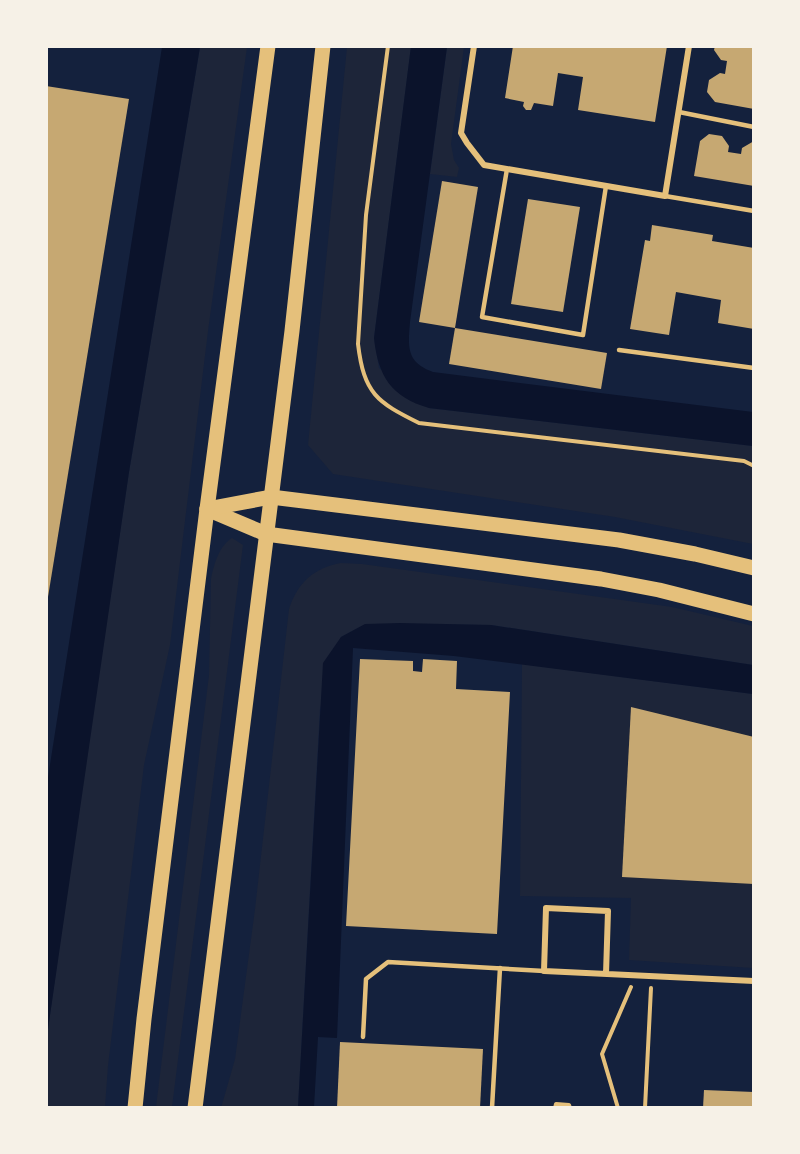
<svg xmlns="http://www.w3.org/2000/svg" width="800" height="1154" font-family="'Alegreya Sans',sans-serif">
  <rect width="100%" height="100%" fill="#14213d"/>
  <!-- green -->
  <g fill="#1d2539">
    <polygon points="200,47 247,47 208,331 170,645 144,765 108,1066 105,1107 47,1108 47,1036 77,819 129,472"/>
    <polygon points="347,47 411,47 374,338 379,368 429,408 753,446 753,544 615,517 333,474 308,445"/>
    <polygon points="447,47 464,47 451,144 454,160 459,168 457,177 430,174"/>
    <path d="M 232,538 L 243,545 L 172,1107 L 156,1107 L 209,675 L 211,579 C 214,564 219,546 232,538 Z"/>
    <path d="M 341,563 L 362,564 L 672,607 L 753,626 L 753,665 L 491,625 L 366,624 L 341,637 L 320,709 L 298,1107 L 221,1108 L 235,1059 L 255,909 L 289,609 C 298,582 314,568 341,563 Z"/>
    <polygon points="522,664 753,694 753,968 629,960 631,898 520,896"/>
  </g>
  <!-- water -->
  <g fill="#0b132b">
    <path d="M 411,46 L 447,47 L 410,322 C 408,347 406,362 433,372 L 753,412 L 753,446 L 429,408 C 391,397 378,376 374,338 Z"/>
    <polygon points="162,47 200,47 129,472 47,1036 47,784"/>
    <polygon points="400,623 491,625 753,665 753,694 454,656 353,648 337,1038 318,1037 314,1107 298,1107 323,663 341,637 365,624"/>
  </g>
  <!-- building -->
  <g fill="#c6a872">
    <polygon points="513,46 667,46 655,122 578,110 583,77 558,73 553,106 534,103 531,110 526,110 523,106 524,102 505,98"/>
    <polygon points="715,46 754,46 754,109 715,102 707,92 709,80 720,73 725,74 727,61 721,60 714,50"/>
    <polygon points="46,86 129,99 48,597 46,597"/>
    <polygon points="709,134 722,136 729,146 728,152 741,154 742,148 754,141 754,186 694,176 700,141"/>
    <polygon points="442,181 478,187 455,328 419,322"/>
    <polygon points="528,199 580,207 563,312 511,304"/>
    <polygon points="652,225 713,235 712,241 754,248 754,329 718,323 721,300 676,292 669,335 630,329 645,240 650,241"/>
    <polygon points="455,328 607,353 601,389 449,364"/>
    <polygon points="360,659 413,661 413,671 422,672 423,659 457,661 456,689 510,692 497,934 346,926"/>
    <polygon points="631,707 754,737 754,884 622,877"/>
    <polygon points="340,1042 483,1049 480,1108 337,1108"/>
    <polygon points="704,1090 754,1092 754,1108 703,1108"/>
  </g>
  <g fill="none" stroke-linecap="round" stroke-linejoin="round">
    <!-- path -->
    <g stroke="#e5c07b" stroke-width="4">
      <path d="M 388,46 L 366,215 L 358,344 C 364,394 377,402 419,423 L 744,461 L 754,466"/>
      <polyline points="555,1108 556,1104 569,1105 570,1108"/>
      <polyline points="618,1108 602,1054 631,987"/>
      <polyline points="645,1108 651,988"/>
    </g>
    <!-- service -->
    <g stroke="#e5c07b" stroke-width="4.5">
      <polyline points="679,112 754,127"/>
      <polyline points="507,169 482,317 583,335 606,186"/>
      <polyline points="665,196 754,211"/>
      <polyline points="619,350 754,368"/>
      <polyline points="363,1037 366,979 388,962 544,971"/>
      <polyline points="492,1108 500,968"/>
    </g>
    <!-- minor -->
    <g stroke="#e5c07b" stroke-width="6">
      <polyline points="474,46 461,133 467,143 484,165 665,196 689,46"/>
      <polyline points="606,974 608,911 546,908 544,971 754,981"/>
    </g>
    <!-- primary -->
    <g stroke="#e5c07b" stroke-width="15">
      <polyline points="207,509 266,534 601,579 659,590 754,614"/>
      <polyline points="207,509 271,497 619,540 695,554 754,568"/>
      <polyline points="135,1108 144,1019 207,509 268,46"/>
      <polyline points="195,1108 292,331 323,46"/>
    </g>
  </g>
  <!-- border -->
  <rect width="800" height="1154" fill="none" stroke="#f6f1e7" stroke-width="96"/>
</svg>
